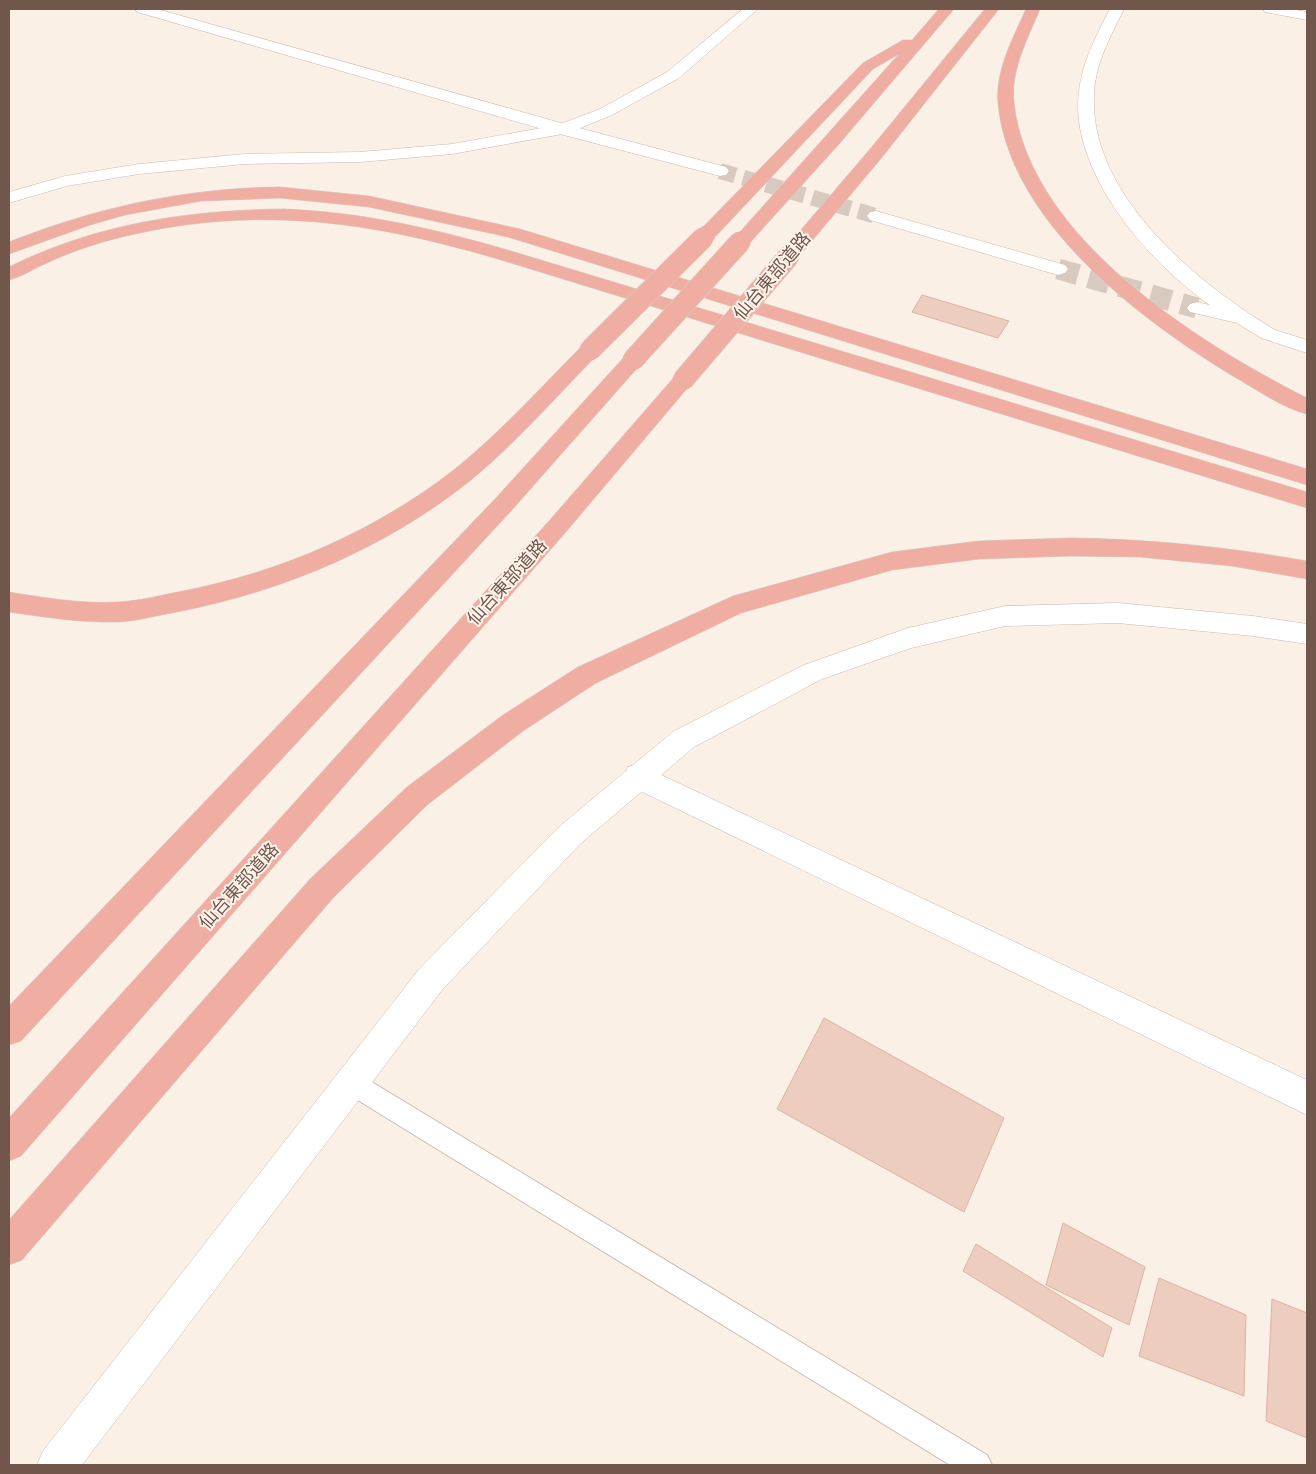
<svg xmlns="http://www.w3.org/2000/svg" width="1316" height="1474" font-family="'Open Sans','Noto Sans JP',sans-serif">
  <rect width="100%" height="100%" fill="#faf0e5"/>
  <!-- building -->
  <g fill="#edcdbf" stroke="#dfb2a1">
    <polygon points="922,295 1009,321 998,338 912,312"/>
    <polygon points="824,1018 1004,1118 964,1212 777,1109"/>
    <polygon points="1063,1223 1145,1267 1129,1325 1046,1285"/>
    <polygon points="976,1244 1112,1328 1103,1357 963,1271"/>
    <polygon points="1159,1278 1246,1315 1244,1396 1139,1356"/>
    <polygon points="1272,1299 1307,1313 1307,1438 1266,1421"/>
  </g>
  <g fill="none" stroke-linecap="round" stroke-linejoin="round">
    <!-- street-tunnel-far1 -->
    <polyline stroke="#d8cabf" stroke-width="16" stroke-dasharray="16 8" stroke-linecap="butt" points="720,171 876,216"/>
    <!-- street-tunnel -->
    <polyline stroke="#d8cabf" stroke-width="21" stroke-dasharray="21 11" stroke-linecap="butt" points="1058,269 1197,308"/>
    <defs>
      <polygon id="lane" points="352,1070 987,1455 992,1465 950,1465 343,1091 340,1082 343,1073"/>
      <g id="street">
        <polygon points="135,9 157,9 568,125 726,167 729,171 726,175 720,176 556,133 137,12"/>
        <polygon points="1263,9 1292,9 1307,12 1307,20 1265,12"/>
        <polygon points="876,211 1065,265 1068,269 1065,273 1058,275 870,220 867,216 870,212"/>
        <polygon points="1197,302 1251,315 1275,330 1307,340 1307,353 1261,338 1237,323 1190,312 1187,308 1190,304"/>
        <polygon points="638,764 1307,1080 1307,1115 628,785 624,776 628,767"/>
      </g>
      <g id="secondary">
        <polygon points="743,9 758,9 679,78 612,115 568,133 452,154 360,162 245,164 139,174 67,186 9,203 9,192 65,176 139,164 245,154 360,152 452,144 558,125 600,109 667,72"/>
        <path d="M 1110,9 L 1124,9 C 1112,33 1099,57 1095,83 C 1082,181 1178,266 1251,315 L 1254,319 L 1251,323 C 1237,327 1226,316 1214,308 C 1156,269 1088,193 1079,121 C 1074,79 1091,45 1110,9 Z"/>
        <polygon points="1118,603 1253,616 1307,624 1307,644 1253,636 1118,623 1005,626 911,648 822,679 694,747 580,844 442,990 82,1465 37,1465 43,1451 420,968 560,826 674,731 804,665 908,628 1005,606"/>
      </g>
      <g id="highway">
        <polygon points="939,9 954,9 839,144 747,246 733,246 731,242 899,54 873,69 716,236 702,236 700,232 702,228 863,63 903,40 912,40"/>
        <polygon points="985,9 999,9 883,156 796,260 782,260 780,256 782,252 871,148"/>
        <path d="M 1026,9 L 1040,9 C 1028,38 1010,71 1014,103 C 1029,237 1198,343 1307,398 L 1307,414 C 1282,408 1256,389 1233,376 C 1139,319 1009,221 998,103 C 995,71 1013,38 1026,9 Z"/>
        <path d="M 280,187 L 369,196 L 520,229 L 1307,469 L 1307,485 L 508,237 L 369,207 L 280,198 L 201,201 L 125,215 L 90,225 L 9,254 L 9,242 C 97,207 186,188 280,187 Z"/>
        <path d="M 284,209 C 362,212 436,229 511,251 L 1307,492 L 1307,508 L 498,259 C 366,220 250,204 114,239 C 91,245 68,253 47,263 C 34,268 22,277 9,280 L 9,267 C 95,224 188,210 284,209 Z"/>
        <path d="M 590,344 L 597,345 L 600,350 L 597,355 C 556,397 517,442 471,480 C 386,548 284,591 177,612 C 158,615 138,621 118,622 C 82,623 44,617 9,612 L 9,592 C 45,598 82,604 118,602 C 138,601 158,596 178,592 C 279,573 374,532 455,469 C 501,432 541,387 583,345 Z"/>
        <polygon points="633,353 640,355 643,360 640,365 511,511 21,1041 9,1045 9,1006 495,499 626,355"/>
        <polygon points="683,373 690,375 694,380 690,385 565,533 21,1156 9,1161 9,1118 549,521 676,375"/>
        <path d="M 1070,538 C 1150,539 1228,547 1307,561 L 1307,579 L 1232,566 L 1140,557 L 1070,556 L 979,559 L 892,570 L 741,613 L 596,683 L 523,731 L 427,805 L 333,898 L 22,1260 L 9,1265 L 9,1220 L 311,878 L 407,787 L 503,715 L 578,667 L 733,596 L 892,552 L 979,541 Z"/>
      </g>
    </defs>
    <!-- lane casing -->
    <use href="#lane" stroke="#cbb7ac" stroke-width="2"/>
    <!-- street casing -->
    <use href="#street" stroke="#cbb7ac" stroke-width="1"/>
    <!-- secondary casing -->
    <use href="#secondary" stroke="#cfb9ad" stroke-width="1"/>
    <!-- highway casing -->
    <use href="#highway" stroke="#d7d0cd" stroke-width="1"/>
    <!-- lane -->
    <use href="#lane" fill="#fff" fill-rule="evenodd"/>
    <!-- street -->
    <use href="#street" fill="#fff" fill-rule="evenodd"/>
    <!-- secondary -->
    <use href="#secondary" fill="#fff" fill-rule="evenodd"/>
    <!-- highway -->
    <use href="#highway" fill="#efaea1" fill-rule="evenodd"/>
    <defs>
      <polyline id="highway-bridge-far1" points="702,239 709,232"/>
      <g id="highway-bridge">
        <polyline points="590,350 703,238"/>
        <polyline points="633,360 740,242"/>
        <polyline points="683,380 789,256"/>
      </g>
    </defs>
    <!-- highway-bridge-far1 casing -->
    <use href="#highway-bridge-far1" stroke="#d7d0cd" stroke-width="18" stroke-linecap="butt"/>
    <!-- highway-bridge casing -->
    <use href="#highway-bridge" stroke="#d7d0cd" stroke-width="22" stroke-linecap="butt"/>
    <!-- highway-bridge-far1 -->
    <use href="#highway-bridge-far1" stroke="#efaea1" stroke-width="16"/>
    <!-- highway-bridge -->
    <use href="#highway-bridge" stroke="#efaea1" stroke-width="21"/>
  </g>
  <g text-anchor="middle" stroke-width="4" stroke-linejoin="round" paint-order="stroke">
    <!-- street labels -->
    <g font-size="18" fill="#71564c" stroke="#fdf4eb">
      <text transform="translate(772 276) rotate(-50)" y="6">仙台東部道路</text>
      <text transform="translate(507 582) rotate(-48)" y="6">仙台東部道路</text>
      <text transform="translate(239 886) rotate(-48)" y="6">仙台東部道路</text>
    </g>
  </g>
  <!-- border -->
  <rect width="1316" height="1474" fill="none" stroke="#71564c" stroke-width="20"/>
</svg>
